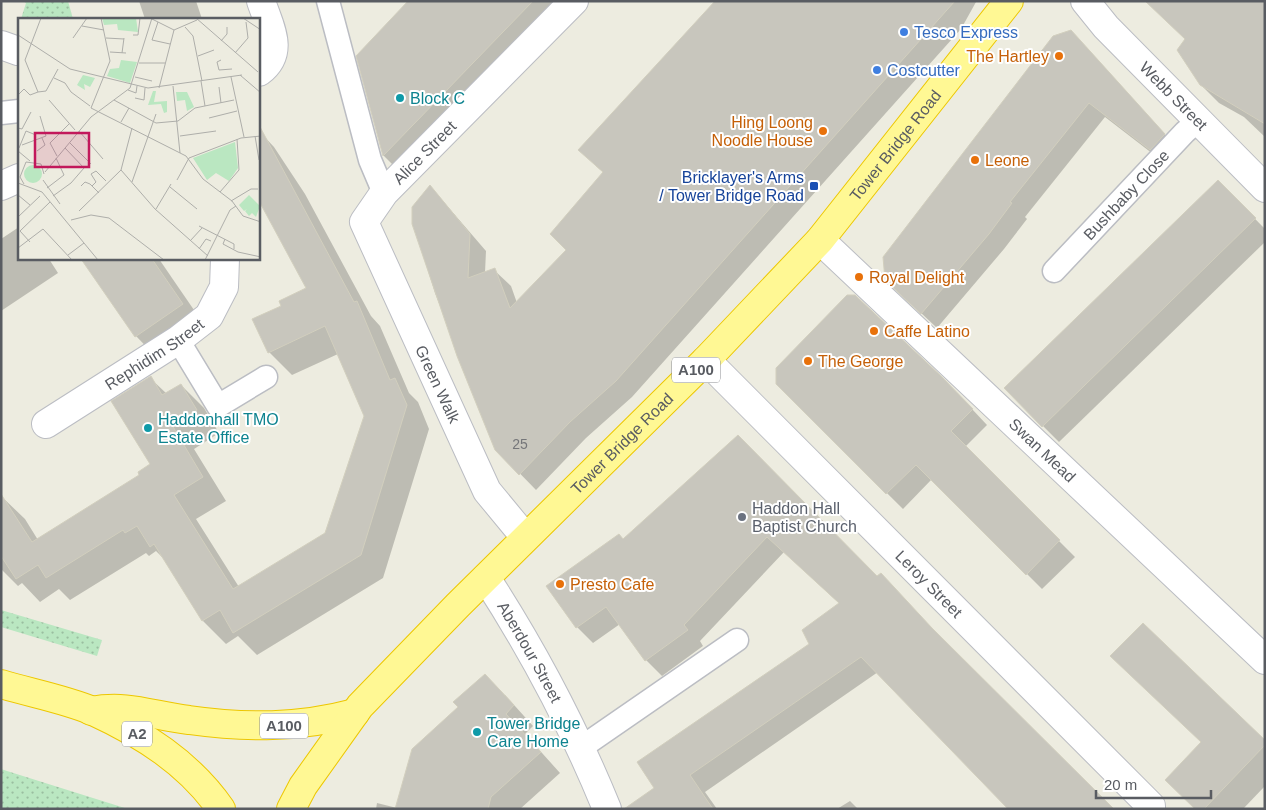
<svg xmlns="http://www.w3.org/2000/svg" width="1266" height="810" font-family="Arial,sans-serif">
  <defs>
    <pattern id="green-dots" width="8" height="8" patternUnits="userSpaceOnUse" patternTransform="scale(1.25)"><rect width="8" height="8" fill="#bae7c1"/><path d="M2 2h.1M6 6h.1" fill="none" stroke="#9abea0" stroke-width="1.8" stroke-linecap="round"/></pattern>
  </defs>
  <rect width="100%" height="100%" fill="#edece0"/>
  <!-- green -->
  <g fill="url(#green-dots)">
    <polygon points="23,1 68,1 73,19 21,19 26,3"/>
    <polygon points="1,610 102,640 97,656 1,627"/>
    <polygon points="1,769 7,771 128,809 1,809"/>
  </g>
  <!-- shadow -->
  <g fill="#0003">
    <polygon points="139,1 196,1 202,19 145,19"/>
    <polygon points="410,1 572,1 403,175 384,156 358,57"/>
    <polygon points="717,1 976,2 961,29 632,397 586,438 536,490 496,449 435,293 413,223 430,186 486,251 485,273 494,270 511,286 517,303 568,250 604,173 596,166"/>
    <polygon points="1265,8 1265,137 1244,117 1219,103 1200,84"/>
    <polygon points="1086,47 1179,150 1166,164 1105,117 1025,217 1027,219 1004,249 937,328 902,295"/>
    <polygon points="259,131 274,147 305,194 371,316 380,326 409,393 418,402 429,429 383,578 257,655 238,636 226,644 203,621 166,561 156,551 149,556 146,553 70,600 59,589 40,602 22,583 18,586 1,569 1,496 25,519 38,540 141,475 152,465 150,378 167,394 181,385 204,408 219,433 194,449 226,501 196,519 239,587 326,533 365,416 338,354 292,375 269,352 283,306 308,288 259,198"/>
    <polygon points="1218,181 1265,229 1265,242 1059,442 1005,388"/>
    <polygon points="19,227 19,259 49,259 58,273 1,311 1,239"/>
    <polygon points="82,259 159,259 207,329 160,361 136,336"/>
    <polygon points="777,384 957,393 987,425 965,447 1075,557 1042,589 932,479 903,509"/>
    <polygon points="738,437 877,577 878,672 705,792 717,809 658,809 656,788 811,644 840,604 784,552 700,641 703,646 662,676 646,660 620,624 593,643 577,627 624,540"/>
    <polygon points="505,695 533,726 525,734 560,773 520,809 376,809 377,803 397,808"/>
    <polygon points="1265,741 1265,786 1243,809 1196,809"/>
    <polygon points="850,801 858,809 837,809"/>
  </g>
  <!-- building -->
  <g fill="#c8c6bd" stroke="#d2cfbe">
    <polygon points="408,1 533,1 383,156 356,56"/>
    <polygon points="715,1 955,1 616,381 570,422 519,475 495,450 457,356 412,224 412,207 430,185 470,234 468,278 495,268 510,308 566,250 550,234 603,172 578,150"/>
    <polygon points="1145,1 1265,1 1265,124 1200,85 1177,50 1185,39"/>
    <polygon points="1071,30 1165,134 1150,150 1089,103 1010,202 1012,203 989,234 921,314 885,280 883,257 1053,36"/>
    <polygon points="259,125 354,302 357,301 390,380 395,378 407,405 361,555 233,633 220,610 202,621 154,544 150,547 137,526 125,533 123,530 46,578 38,565 16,579 1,556 1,494 32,542 139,475 138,472 150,464 111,401 151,376 162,395 181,384 197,410 172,425 203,477 174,495 233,589 325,533 364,416 325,326 268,353 252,319 281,306 279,301 306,288 259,201"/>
    <polygon points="1218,180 1256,218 1042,427 1004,388"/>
    <polygon points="81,259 152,259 183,304 135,337"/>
    <polygon points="847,295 855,295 941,376 973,409 951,431 1060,540 1026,575 916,465 886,494 776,384 776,368"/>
    <polygon points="738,435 877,576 881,573 932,628 1114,809 1008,809 861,657 690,775 713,809 624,809 654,788 637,762 809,644 802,630 839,603 767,537 684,625 688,630 645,661 606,607 576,628 546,586 619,534 623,539"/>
    <polygon points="1143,623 1265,740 1265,745 1204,809 1195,809 1165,780 1201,742 1110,656"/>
    <polygon points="485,674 514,705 506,714 541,752 491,797 488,809 395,809 412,749 458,707 453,702"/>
  </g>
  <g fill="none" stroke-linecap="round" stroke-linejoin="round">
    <defs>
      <g id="service">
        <polyline points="328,1 370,160 384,193"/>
        <polyline points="1,113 19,111"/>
        <path id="s1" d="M 1054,271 L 1185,132 L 1199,120"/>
        <polyline points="178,340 218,406 266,377"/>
        <polyline points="582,747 737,640"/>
      </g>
      <g id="minor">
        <path id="s2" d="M 1085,1 L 1106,27 L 1265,188"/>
        <polyline points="1,45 18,51"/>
        <path d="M 259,72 C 286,52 269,26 261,1"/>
        <polyline points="1,186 19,178"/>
        <path id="s3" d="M 820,240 L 1265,660"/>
        <path id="s4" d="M 706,360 L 1151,806 L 1151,809"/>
        <path id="s5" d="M 46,424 L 178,340 L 209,316 L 224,287 L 225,259"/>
        <path id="s6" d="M 525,537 L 487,491 L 364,222 L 384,193 L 574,1"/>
        <path id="s7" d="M 486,578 C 534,652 574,728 607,809"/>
      </g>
      <g id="trunk">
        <path d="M 1,684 C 31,693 64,699 93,711 C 143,734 189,763 221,809"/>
        <path d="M 91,711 C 129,704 153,716 189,720 C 246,728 299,728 355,713"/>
        <path id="s8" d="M 291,809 L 303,786 L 360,706 L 458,605 L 706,360 L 820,240 L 1009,1"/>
      </g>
    </defs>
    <!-- service casing -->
    <use href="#service" stroke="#bbbdc3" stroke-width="25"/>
    <!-- minor casing -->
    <use href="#minor" stroke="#bbbdc3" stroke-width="30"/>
    <!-- trunk casing -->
    <use href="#trunk" stroke="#edc700" stroke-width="30"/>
    <!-- service -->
    <use href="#service" stroke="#fff" stroke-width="22"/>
    <!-- minor -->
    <use href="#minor" stroke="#fff" stroke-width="28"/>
    <!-- trunk -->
    <use href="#trunk" stroke="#fff894" stroke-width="28"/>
  </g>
  <!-- markers -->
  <g fill="#3f7fe0" stroke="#fff" stroke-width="2">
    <circle cx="904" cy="32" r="5"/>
    <circle cx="877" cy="70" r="5"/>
  </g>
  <g fill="#e8710a" stroke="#fff" stroke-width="2">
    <circle cx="1059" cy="56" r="5"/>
    <circle cx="823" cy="131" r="5"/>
    <circle cx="975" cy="160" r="5"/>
    <circle cx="859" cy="277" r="5"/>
    <circle cx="874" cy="331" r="5"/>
    <circle cx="808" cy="361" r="5"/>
    <circle cx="560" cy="584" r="5"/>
  </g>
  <g fill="#0f9aa8" stroke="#fff" stroke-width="2">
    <circle cx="400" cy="98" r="5"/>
    <circle cx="148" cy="428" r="5"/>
    <circle cx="477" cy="732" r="5"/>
  </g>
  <rect fill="#1a4fb4" stroke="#fff" stroke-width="2" x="809" y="181" width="10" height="10" rx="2.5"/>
  <circle fill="#6b7280" stroke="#fff" stroke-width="2" cx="742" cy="517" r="5"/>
  <g text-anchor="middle" stroke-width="4" stroke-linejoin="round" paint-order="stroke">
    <!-- number labels -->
    <g font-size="14" fill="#757679">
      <text x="520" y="449">25</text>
    </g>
    <!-- shield labels -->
    <g fill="#fff" stroke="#8b8d91" stroke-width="1">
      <rect x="672" y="357.5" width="48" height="25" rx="4"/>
      <rect x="260" y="713.5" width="48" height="25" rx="4"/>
      <rect x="122" y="721.5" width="30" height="25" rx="4"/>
    </g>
    <g font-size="15" font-weight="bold" fill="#595c62">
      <text x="696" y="375">A100</text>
      <text x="284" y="731">A100</text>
      <text x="137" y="739">A2</text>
    </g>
    <!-- shop labels -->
    <g font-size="16" fill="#366cbe" stroke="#fff" text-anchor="start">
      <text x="914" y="38">Tesco Express</text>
      <text x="887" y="76">Costcutter</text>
    </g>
    <!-- food labels -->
    <g font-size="16" fill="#c56008" stroke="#fff" text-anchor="start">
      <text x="1049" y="62" text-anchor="end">The Hartley</text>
      <text x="813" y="128" text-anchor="end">Hing Loong<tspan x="813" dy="18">Noodle House</tspan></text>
      <text x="985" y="166">Leone</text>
      <text x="869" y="283">Royal Delight</text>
      <text x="884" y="337">Caffe Latino</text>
      <text x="818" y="367">The George</text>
      <text x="570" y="590">Presto Cafe</text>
    </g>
    <!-- street labels -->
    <g font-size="16" fill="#595c62" stroke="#fff">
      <text dy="6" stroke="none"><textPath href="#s2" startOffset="130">Webb Street</textPath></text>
      <text dy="6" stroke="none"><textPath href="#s8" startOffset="900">Tower Bridge Road</textPath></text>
      <text dy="6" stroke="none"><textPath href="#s6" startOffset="448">Alice Street</textPath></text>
      <text dy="6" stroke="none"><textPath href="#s1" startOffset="105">Bushbaby Close</textPath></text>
      <text dy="6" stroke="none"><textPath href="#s5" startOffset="129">Rephidim Street</textPath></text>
      <text transform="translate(438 384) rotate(65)" y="6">Green Walk</text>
      <text dy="6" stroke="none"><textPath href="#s8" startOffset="495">Tower Bridge Road</textPath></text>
      <text dy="6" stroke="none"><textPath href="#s3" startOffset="306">Swan Mead</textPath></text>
      <text dy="6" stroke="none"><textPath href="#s4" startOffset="316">Leroy Street</textPath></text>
      <text dy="6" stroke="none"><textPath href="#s7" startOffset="86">Aberdour Street</textPath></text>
    </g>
    <!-- culture labels -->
    <g font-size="16" fill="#0d838f" stroke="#fff" text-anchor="start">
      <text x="410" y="104">Block C</text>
      <text x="158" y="425">Haddonhall TMO<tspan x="158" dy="18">Estate Office</tspan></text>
      <text x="487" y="729">Tower Bridge<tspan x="487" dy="18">Care Home</tspan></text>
    </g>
    <!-- transit labels -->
    <g font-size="16" fill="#164399" stroke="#fff" text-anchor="end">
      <text x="804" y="183">Bricklayer's Arms<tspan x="804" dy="18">/ Tower Bridge Road</tspan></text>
    </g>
    <!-- worship labels -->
    <g font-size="16" fill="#5b616d" stroke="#fff" text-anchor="start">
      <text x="752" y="514">Haddon Hall<tspan x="752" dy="18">Baptist Church</tspan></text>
    </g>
  </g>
  <!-- overview -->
  <g transform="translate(18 18)">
    <rect width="242" height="242" fill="#edece0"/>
    <path d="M 84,0 L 118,0 L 120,14 L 100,12 L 99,6 L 86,7 ZM 65,57 L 77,60 L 72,69 L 66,66 L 67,72 L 59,67 ZM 135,73 L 138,73 L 136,84 L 149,83 L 149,94 L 146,95 L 143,86 L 130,87 ZM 158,74 L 169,74 L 176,89 L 169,93 L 167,82 L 159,83 ZM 217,124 L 220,150 L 211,163 L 198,155 L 189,162 L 175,140 ZM6 156a9 9 0 1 1 18 0a9 9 0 1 1-18 0Z" fill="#bae7c1"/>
    <path d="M 103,42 L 119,44 L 112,65 L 89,58 L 92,51 L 101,50 Z" fill="#bae7c1"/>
    <path d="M 231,177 L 242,188 L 238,199 L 234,195 L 231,198 L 227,193 L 229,191 L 226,193 L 221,187 Z" fill="#bae7c1"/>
    <path fill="none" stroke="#aeaeaa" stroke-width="1" d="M 83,0 L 92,43 L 73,90 L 168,138 L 185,161 L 214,183 L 225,198 L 243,204M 178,0 L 240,54M 225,0 L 243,12M 134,1 L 156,12 L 179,2M 140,4 L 134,22 L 152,26M 64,8 L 86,12M 167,9 L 175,18 L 184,63M 0,17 L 52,51 L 130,70 L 224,57M 115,17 L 120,17 L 122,0M 55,20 L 69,0M 88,20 L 106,21M 203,23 L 209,16 L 209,9M 92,34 L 108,35M 104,35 L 106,20M 217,35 L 230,20 L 228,4M 180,38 L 196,32M 203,42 L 199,44 L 201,52 L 214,51M 121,45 L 147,45M 222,57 L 243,75M 117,59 L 134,63M 213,59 L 226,119M 36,60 L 47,65 L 53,74 L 72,88M 183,63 L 187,88M 155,68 L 162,135M 201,69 L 203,85M 141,70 L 156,12M 110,72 L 118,75 L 119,68M 20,74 L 7,42 L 23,0M 20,74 L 28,73 L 40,51M 0,77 L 6,71 L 12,77 L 20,74M 117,80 L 126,82 L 127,70M 31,82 L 57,112M 96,82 L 138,105 L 160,103 L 177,90 L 216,82M 191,100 L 219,93M 103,104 L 111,90M 0,110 L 4,111 L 13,94M 61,113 L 85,141M 162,118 L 198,113M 237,118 L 241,142M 52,125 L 73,146M 4,127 L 28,118 L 22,98M 1,130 L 8,113 L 18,117M 0,133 L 12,143M 19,133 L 27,127 L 24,120M 39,138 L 32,125 L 51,106M 103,152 L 137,191 L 190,238M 27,154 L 73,99 L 112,70 L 134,0M 25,162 L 42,186M 159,162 L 171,140 L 223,120 L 243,118M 114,164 L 138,96M 0,165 L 24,174 L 80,242M 6,166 L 2,159 L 8,144 L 23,146 L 26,156M 63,168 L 67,164 L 72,166 L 81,175M 74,168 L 78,164 L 73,156 L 78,153 L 88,163M 152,169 L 179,191M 29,170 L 46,157 L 38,140M 202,174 L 221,152 L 219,121M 0,177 L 12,187M 35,178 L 53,165 L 66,150 L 47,130M 213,183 L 233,171 L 240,171M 138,191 L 153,166M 61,193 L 103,152 L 114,110M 0,199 L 22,178M 53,202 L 73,197 L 91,200 L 146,242M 181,208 L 216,226 L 216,231M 207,221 L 205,226 L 220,234 L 243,239M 172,223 L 184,210M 12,224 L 2,213 L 32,184M 0,230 L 25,211 L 54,242M 181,231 L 188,221 L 193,223M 50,237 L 66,225M 187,242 L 212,192 L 218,188"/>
    <path fill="#c2185b" fill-opacity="0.15" stroke="#c2185b" stroke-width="2.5" d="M 17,115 L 71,115 L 71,149 L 17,149 Z"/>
    <rect width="242" height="242" fill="none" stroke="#595c62" stroke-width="2.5"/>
  </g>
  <!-- border -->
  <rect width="1266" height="810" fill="none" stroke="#595c62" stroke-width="5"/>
  <!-- scale -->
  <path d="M1096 790v8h115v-8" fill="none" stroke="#595c62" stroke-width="2.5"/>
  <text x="1104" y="790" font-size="15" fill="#595c62" stroke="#ffffff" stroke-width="4" paint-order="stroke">20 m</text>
</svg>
